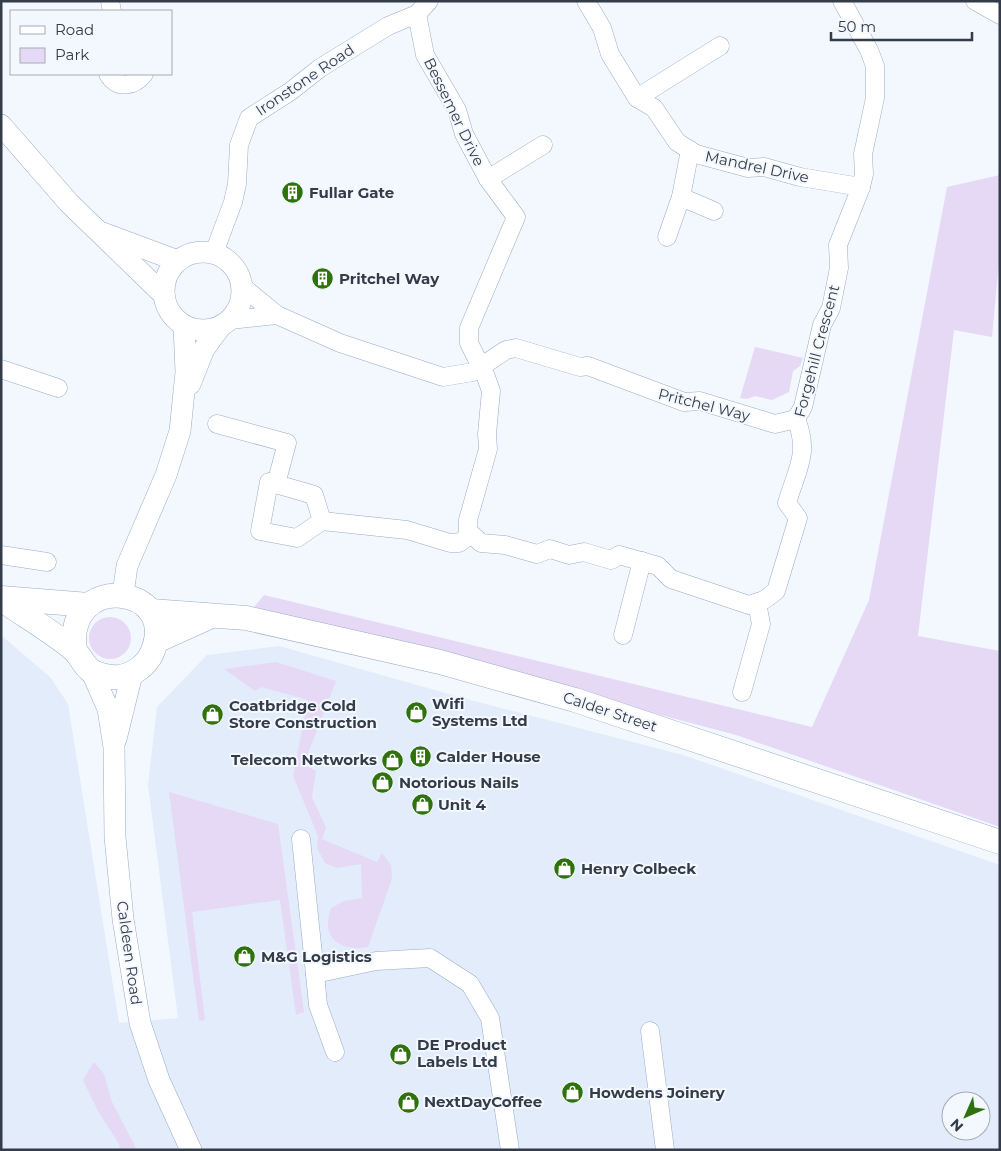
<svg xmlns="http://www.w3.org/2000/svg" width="1001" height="1151" font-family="Montserrat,sans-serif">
  <rect width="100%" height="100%" fill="#f3f7fe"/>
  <!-- built -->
  <path fill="#e2ecfb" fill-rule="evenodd" d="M 1,635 L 51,678 L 68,704 L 119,1023 L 178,1018 L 148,785 L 157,707 L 207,655 L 279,646 L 470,700 L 683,755 L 1000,865 L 1000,1150 L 1,1150 ZM 951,1101 L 981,1101 L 981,1131 L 951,1131 Z"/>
  <!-- green -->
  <g fill="#e5d9f5">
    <polygon points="1000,175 1000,251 992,337 954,330 918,636 1000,651 1000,827 736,735 254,607 264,595 812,727 869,600 947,187"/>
    <polygon points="755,347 803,358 800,366 793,371 789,392 772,400 755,396 747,399 740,398"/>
    <circle cx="110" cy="638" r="21"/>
    <path d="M 276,662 L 336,681 L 304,764 L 316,771 L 312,798 L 326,827 L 322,839 L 377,862 L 382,853 L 391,865 L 392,879 L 368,947 C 351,951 327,945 328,923 C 328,918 330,912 331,908 L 344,901 L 362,898 L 361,864 L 337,868 L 325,863 L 317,848 L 318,836 L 293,776 L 308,700 L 261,687 L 255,691 L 224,669 Z"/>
    <polygon points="169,792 278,824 304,1012 296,1015 280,900 192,912 205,1020 199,1021"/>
    <polygon points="94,1062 104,1074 112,1102 137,1150 120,1150 119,1144 98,1111 83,1080"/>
  </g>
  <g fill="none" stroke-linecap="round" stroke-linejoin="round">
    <defs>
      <g id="minor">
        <polyline points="110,1 112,11"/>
        <polyline points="586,1 602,28 610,54 637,98 654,108 677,142 696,154 748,168 764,167 800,177 861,187"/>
        <polyline points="975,1 1000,15"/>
        <polyline points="417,14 425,55 457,110 464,134 488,179"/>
        <path d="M 108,74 C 117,89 134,87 144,74"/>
        <polyline points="637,98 720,46"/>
        <path d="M 543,145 L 488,179 L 516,217 L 469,328 L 469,343 L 486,377 L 491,391 L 487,434 L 488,449 L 468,520 L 468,531 L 481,543 L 505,545 L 537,554 L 550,549 L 569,555 L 584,552 L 611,560 L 619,555 L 658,566 L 671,579 L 749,605 L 764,600 L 776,591 L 798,518 L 787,503 C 797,469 810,453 796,419"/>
        <polyline points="681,197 714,211"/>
        <polyline points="667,237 681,197 690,150"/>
        <polyline points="214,253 233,202 237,184 239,145 249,118 291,91 320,68 388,26 417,14 429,1"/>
        <polyline points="243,287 277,315 340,343 443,377 473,372 506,350 516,348 580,367 588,366 684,402 700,401 775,424 796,419"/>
        <polyline points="230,320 277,315"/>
        <polyline points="1,369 58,388"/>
        <polyline points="796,419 803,407 822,325 831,308 839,268 838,245 861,187 864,174 863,154 875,98 875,66 869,50 842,1"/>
        <polyline points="217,424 287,443 276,484"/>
        <polygon points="269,482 314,495 322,521 297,538 260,531"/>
        <polyline points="322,521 407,530 450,543 459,543 471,534"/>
        <polyline points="1,555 47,562"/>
        <polyline points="623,635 642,561"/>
        <polyline points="742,692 761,624 757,603"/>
        <polyline points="301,839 315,974 376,961 430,958 470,984 490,1018 510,1150"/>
        <polyline points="315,974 318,1005 335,1052"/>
        <polyline points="650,1031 665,1150"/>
      </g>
      <g id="tertiary">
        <polyline points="1,125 69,203 164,295"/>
        <polyline points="103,233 178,261"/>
        <circle cx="203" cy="291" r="39"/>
        <polyline points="190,384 204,349 220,327"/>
        <polyline points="123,594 127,566 166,475 180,431 186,372 184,326"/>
        <polyline points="91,670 108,709 114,747 115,837 123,919 140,1023 159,1080 191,1150"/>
        <polyline points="116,739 132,674"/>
      </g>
      <g id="secondary">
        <polyline points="1,598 89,605"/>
        <path d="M 1,599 C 25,616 51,631 73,649 C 80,655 83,664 90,670 C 97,675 110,678 119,677 C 133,675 146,666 152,653 C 182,584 63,570 75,651"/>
        <polyline points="151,611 246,618 440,662 575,700 1000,842"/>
        <polyline points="156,641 209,617"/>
      </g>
    </defs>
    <!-- minor casing -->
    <use href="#minor" stroke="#98acc9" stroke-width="19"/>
    <!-- tertiary casing -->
    <use href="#tertiary" stroke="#98acc9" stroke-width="22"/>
    <!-- secondary casing -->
    <use href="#secondary" stroke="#98acc9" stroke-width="25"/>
    <!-- minor -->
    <use href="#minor" stroke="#fff" stroke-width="18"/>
    <!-- tertiary -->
    <use href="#tertiary" stroke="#fff" stroke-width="21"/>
    <!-- secondary -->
    <use href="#secondary" stroke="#fff" stroke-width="24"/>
  </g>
  <!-- icons -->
  <defs>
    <symbol id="building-disc" viewBox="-11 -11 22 22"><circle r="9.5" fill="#2f710c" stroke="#f3f7fe"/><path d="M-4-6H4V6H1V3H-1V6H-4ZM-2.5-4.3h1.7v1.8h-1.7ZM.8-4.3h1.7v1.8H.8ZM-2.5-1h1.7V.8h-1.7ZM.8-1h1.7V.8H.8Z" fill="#fff"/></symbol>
    <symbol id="shop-disc" viewBox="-11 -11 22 22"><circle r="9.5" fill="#2f710c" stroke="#f3f7fe"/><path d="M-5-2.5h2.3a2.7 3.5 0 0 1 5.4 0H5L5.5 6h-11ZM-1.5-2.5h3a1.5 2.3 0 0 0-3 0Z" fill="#fff"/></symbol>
  </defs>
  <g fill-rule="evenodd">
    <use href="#building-disc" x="280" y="180" width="25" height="25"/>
    <use href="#building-disc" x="310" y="266" width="25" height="25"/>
    <use href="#shop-disc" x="404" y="700" width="25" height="25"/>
    <use href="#shop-disc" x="200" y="702" width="25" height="25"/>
    <use href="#building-disc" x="408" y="744" width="25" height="25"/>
    <use href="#shop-disc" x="380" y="748" width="25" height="25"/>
    <use href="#shop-disc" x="370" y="770" width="25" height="25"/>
    <use href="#shop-disc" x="410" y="792" width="25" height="25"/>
    <use href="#shop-disc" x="552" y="856" width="25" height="25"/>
    <use href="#shop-disc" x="232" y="944" width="25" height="25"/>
    <use href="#shop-disc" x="388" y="1042" width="25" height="25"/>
    <use href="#shop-disc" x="560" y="1080" width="25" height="25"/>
    <use href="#shop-disc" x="396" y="1090" width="25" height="25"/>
  </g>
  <g text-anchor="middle" stroke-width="4" stroke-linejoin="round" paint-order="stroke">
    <!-- street labels -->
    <g font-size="15" fill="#333c48" stroke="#f3f7fe">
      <text transform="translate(305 80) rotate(-34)" y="5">Ironstone Road</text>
      <text transform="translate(454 112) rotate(64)" y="5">Bessemer Drive</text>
      <text transform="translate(757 167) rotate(12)" y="5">Mandrel Drive</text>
      <text transform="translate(817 351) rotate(-75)" y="5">Forgehill Crescent</text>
      <text transform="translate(704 405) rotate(14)" y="5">Pritchel Way</text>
      <text transform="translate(610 712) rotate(18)" y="5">Calder Street</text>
      <text transform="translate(129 953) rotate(82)" y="5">Caldeen Road</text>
    </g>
    <!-- poi labels -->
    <g font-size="15" font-weight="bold" fill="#333c48" stroke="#f3f7fe" text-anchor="start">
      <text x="309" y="198">Fullar Gate</text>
      <text x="339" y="284">Pritchel Way</text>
      <text x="432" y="709">Wifi<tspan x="432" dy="17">Systems Ltd</tspan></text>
      <text x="229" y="711">Coatbridge Cold<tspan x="229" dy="17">Store Construction</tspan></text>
      <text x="436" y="762">Calder House</text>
      <text x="377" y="765" text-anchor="end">Telecom Networks</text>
      <text x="399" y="788">Notorious Nails</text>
      <text x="438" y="810">Unit 4</text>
      <text x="581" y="874">Henry Colbeck</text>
      <text x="261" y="962">M&amp;G Logistics</text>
      <text x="417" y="1050">DE Product<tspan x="417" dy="17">Labels Ltd</tspan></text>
      <text x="589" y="1098">Howdens Joinery</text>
      <text x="424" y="1107">NextDayCoffee</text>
    </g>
  </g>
  <!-- border -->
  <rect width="1001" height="1151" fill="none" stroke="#333c48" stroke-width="5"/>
  <!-- legend -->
  <rect x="10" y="10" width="162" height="65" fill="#f3f7fe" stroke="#a6acb5"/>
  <rect x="20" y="26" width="25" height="8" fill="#ffffff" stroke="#a6acb5"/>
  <text x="55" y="35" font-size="15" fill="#333c48">Road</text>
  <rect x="20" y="48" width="25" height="15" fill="#e5d9f5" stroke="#a6acb5"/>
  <text x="55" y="60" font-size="15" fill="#333c48">Park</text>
  <!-- north arrow -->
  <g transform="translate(966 1116) rotate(225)"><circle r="24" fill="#f3f7fe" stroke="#a6acb5"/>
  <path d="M0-4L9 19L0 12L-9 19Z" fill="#2f710c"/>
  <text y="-8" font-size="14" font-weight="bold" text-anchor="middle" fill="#333c48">N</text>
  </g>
  <!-- scale -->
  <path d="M831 32v8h141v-8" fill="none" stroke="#333c48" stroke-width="2.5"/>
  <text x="838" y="32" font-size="15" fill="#333c48" stroke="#f3f7fe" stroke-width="4" paint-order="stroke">50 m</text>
</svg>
